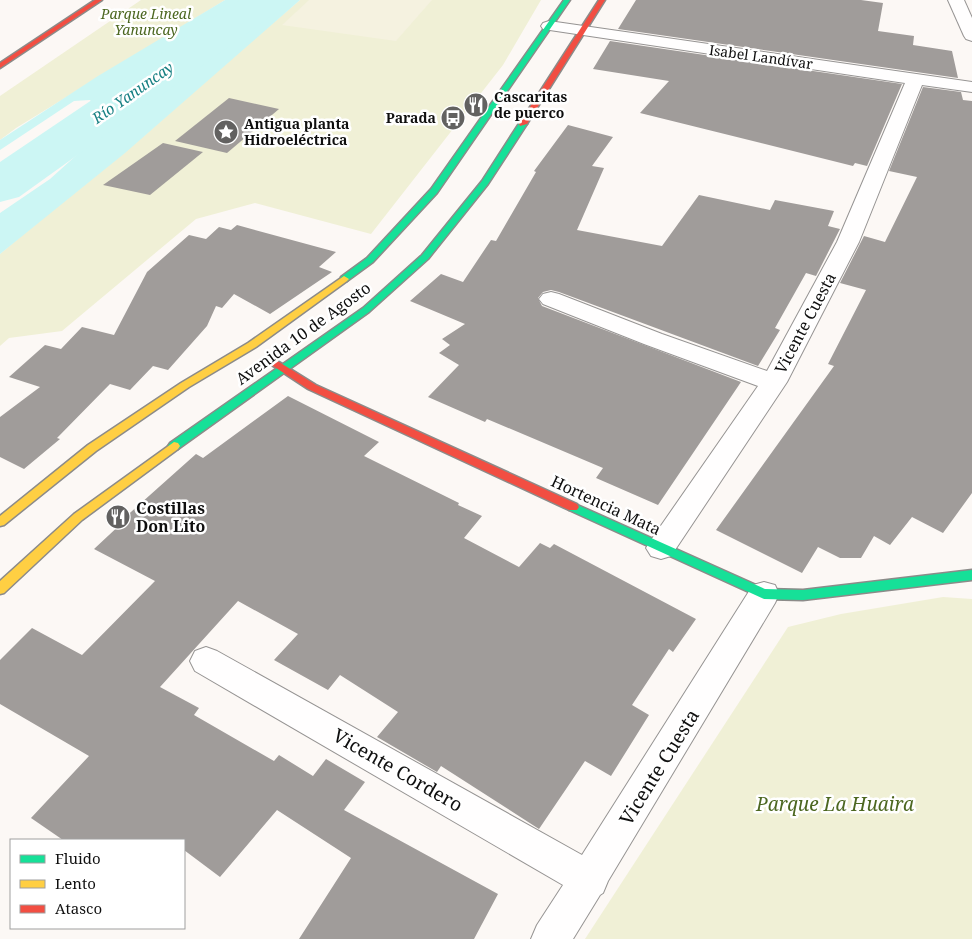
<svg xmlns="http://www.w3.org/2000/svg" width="972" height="939" font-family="'Noto Serif',serif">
  <rect width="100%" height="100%" fill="#fcf8f5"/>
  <!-- green -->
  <g fill="#f0f0d6">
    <polygon points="141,0 225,0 16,128 0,140 0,96"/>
    <polygon points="300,0 541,0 503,65 371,234 255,203 196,219 62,331 9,338 0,346 0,254"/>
    <polygon points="943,597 972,599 972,939 585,939 788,627 841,614"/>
  </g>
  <!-- pitch -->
  <polygon fill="#f5f2e0" points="309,0 432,0 396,41 282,25"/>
  <!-- water -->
  <polygon fill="#ccf6f4" points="225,0 300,0 125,153 0,254 0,213 50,179 110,125 90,100 74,101 0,150 0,140 98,76"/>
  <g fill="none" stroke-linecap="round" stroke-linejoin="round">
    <!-- river -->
    <polygon fill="#ccf6f4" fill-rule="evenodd" points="240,0 287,0 281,9 19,197 0,202 0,162"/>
  </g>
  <!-- building -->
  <g fill="#a09c9a">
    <polygon points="636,0 861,0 883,3 878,31 914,36 913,45 952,51 958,78 618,29"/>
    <polygon points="610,41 902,84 867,166 855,163 853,166 640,113 669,81 593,69"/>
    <polygon points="923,87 961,92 963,100 972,101 972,493 943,533 912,517 890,545 874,536 861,558 840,558 818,547 802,573 716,530 834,366 828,364 866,290 840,283 864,236 885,242 917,177 889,171"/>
    <polygon points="229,98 279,109 227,153 175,141"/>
    <polygon points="568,125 613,137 592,166 604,168 577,230 662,246 699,195 770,210 775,200 834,211 828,226 840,229 816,276 806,273 775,328 780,330 758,366 559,292 551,290 543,292 538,298 542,306 741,382 658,505 596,478 603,468 487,419 485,422 428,397 459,365 439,353 450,345 442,339 465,324 410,301 441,274 463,282 491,240 496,241 536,172 534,171"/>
    <polygon points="163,143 203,152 150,195 103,185"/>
    <polygon points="237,225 336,252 319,267 332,272 270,314 234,294 222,308 216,306 207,326 168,370 153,366 130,390 110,384 57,438 60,439 24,469 0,457 0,417 40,387 9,377 45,345 61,349 82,327 114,335 147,272 189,235 206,239 219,227 231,230"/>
    <polygon points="288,396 379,442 364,456 459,503 458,505 482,516 464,538 519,567 540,543 550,548 554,544 696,619 673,652 669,649 632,705 649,715 611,776 585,761 539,829 441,766 437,772 377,737 398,712 340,675 328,690 274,660 298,634 238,601 160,687 199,708 194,715 274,761 279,755 313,776 326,759 365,782 344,810 498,894 474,939 299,939 351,858 277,810 220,877 184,850 184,840 63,840 31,818 89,756 0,704 0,660 32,628 82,655 155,581 94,549 124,521 122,520 196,454 203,458"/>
  </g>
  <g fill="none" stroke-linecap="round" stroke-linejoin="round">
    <defs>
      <g id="street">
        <polygon points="948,0 964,0 972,18 972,41 966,39 964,36"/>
        <polygon points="549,21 972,82 972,92 922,85 859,242 787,382 671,556 661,559 651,556 646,548 651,540 758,386 644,344 543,304 539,299 543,294 551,292 559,294 662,334 767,371 837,242 905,83 543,29 541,26 543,23"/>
        <polygon points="764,582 775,585 779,594 775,603 608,881 603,893 600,895 573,939 531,939 537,925 563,885 195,671 190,661 195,651 206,647 217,651 582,855 753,585"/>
      </g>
      <g id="fast">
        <polygon points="564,0 570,0 437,193 373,262 347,281 341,281 341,277 367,258 431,189"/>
        <polygon points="520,122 527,124 488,184 428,259 369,312 178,449 170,449 168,446 170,443 363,308 422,255 482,181"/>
        <polygon points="573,503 765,589 803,590 972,570 972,580 803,600 764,599 569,510 567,507 569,504"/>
      </g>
      <g id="slow">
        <polygon points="344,276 349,279 347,281 256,347 189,387 96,451 4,525 0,526 0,516 88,445 181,383 248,343"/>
        <polygon points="174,442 178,443 180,446 178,449 82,520 4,593 0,594 0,581 74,514"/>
      </g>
      <g id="jam">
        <polygon points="95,0 102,0 0,68 0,63"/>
        <polygon points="599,0 605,0 527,124 520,126 519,124"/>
        <polygon points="271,357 316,385 577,504 579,507 577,510 569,510 308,389 267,362 266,360"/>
      </g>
    </defs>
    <!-- street casing -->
    <use href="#street" stroke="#969493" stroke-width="2"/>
    <!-- fast casing -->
    <use href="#fast" stroke="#8c8b89" stroke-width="3"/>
    <!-- slow casing -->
    <use href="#slow" stroke="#8c8b89" stroke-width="3"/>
    <!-- jam casing -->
    <use href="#jam" stroke="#8c8b89" stroke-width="3"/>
    <!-- street -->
    <use href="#street" fill="#fffefe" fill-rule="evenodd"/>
    <!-- fast -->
    <use href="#fast" fill="#16e098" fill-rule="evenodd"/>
    <!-- slow -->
    <use href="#slow" fill="#ffcf43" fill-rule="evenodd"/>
    <!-- jam -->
    <use href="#jam" fill="#f24e42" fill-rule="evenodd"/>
  </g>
  <!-- icons -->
  <defs>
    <symbol id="restaurant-disc" viewBox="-11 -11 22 22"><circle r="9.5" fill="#626160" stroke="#fff"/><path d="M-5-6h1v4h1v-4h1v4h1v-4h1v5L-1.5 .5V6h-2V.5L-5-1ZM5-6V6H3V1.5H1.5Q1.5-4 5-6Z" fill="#fff"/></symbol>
    <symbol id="bus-disc" viewBox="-11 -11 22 22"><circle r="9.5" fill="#626160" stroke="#fff"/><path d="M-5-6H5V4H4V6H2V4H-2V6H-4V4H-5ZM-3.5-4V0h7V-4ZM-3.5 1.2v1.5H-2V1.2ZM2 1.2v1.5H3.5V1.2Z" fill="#fff"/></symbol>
    <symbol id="sight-disc" viewBox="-11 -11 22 22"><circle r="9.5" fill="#626160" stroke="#fff"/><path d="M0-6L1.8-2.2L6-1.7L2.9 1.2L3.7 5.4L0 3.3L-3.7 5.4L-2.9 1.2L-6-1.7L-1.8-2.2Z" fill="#fff"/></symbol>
  </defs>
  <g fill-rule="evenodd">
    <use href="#restaurant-disc" x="462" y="91" width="28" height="28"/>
    <use href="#bus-disc" x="439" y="104" width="28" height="28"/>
    <use href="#sight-disc" x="212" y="118" width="28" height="28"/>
    <use href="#restaurant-disc" x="104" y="503" width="28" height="28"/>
  </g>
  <g text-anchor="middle" stroke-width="5" stroke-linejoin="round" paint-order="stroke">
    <!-- far-park labels -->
    <g font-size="14" font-style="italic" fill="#4c6720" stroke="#fff">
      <text x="146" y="19">Parque Lineal<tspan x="146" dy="16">Yanuncay</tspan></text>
    </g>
    <!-- far-street labels -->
    <g font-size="14" fill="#0f0f0f" stroke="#fff">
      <text transform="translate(761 57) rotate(8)" y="5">Isabel Landívar</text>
    </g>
    <!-- far-poi labels -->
    <g font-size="14" font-weight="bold" fill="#0f0f0f" stroke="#fff" text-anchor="start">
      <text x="494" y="102">Cascaritas<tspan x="494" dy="16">de puerco</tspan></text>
      <text x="436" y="123" text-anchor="end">Parada</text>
      <text x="244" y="129">Antigua planta<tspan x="244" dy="16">Hidroeléctrica</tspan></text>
    </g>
    <!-- far-water labels -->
    <g font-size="15" font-style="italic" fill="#188083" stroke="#fff">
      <text transform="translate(133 93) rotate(-35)" y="5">Río Yanuncay</text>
    </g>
    <!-- street labels -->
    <g font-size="16" fill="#0f0f0f" stroke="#fff">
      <text transform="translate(805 323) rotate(-62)" y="6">Vicente Cuesta</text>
      <text transform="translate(303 333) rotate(-36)" y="6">Avenida 10 de Agosto</text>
      <text transform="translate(606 505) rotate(25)" y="6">Hortencia Mata</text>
    </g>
    <!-- poi labels -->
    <g font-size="16" font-weight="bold" fill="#0f0f0f" stroke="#fff" text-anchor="start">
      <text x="136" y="514">Costillas<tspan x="136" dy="18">Don Lito</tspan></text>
    </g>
    <!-- near-street labels -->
    <g font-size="19" fill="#0f0f0f" stroke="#fff">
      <text transform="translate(659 767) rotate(-58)" y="7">Vicente Cuesta</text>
      <text transform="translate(398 770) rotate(30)" y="7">Vicente Cordero</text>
    </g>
    <!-- near-park labels -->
    <g font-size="19" font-style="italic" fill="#4c6720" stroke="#fff">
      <text x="835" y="811">Parque La Huaira</text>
    </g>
  </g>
  <!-- legend -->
  <rect x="10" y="839" width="175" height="90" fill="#ffffff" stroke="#9f9f9f"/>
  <rect x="20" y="855" width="25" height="8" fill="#16e098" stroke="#9f9f9f"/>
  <text x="55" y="864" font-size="15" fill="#0f0f0f">Fluido</text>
  <rect x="20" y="880" width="25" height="8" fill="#ffcf43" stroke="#9f9f9f"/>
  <text x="55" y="889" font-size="15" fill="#0f0f0f">Lento</text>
  <rect x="20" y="905" width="25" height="8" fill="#f24e42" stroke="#9f9f9f"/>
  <text x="55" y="914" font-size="15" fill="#0f0f0f">Atasco</text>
</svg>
